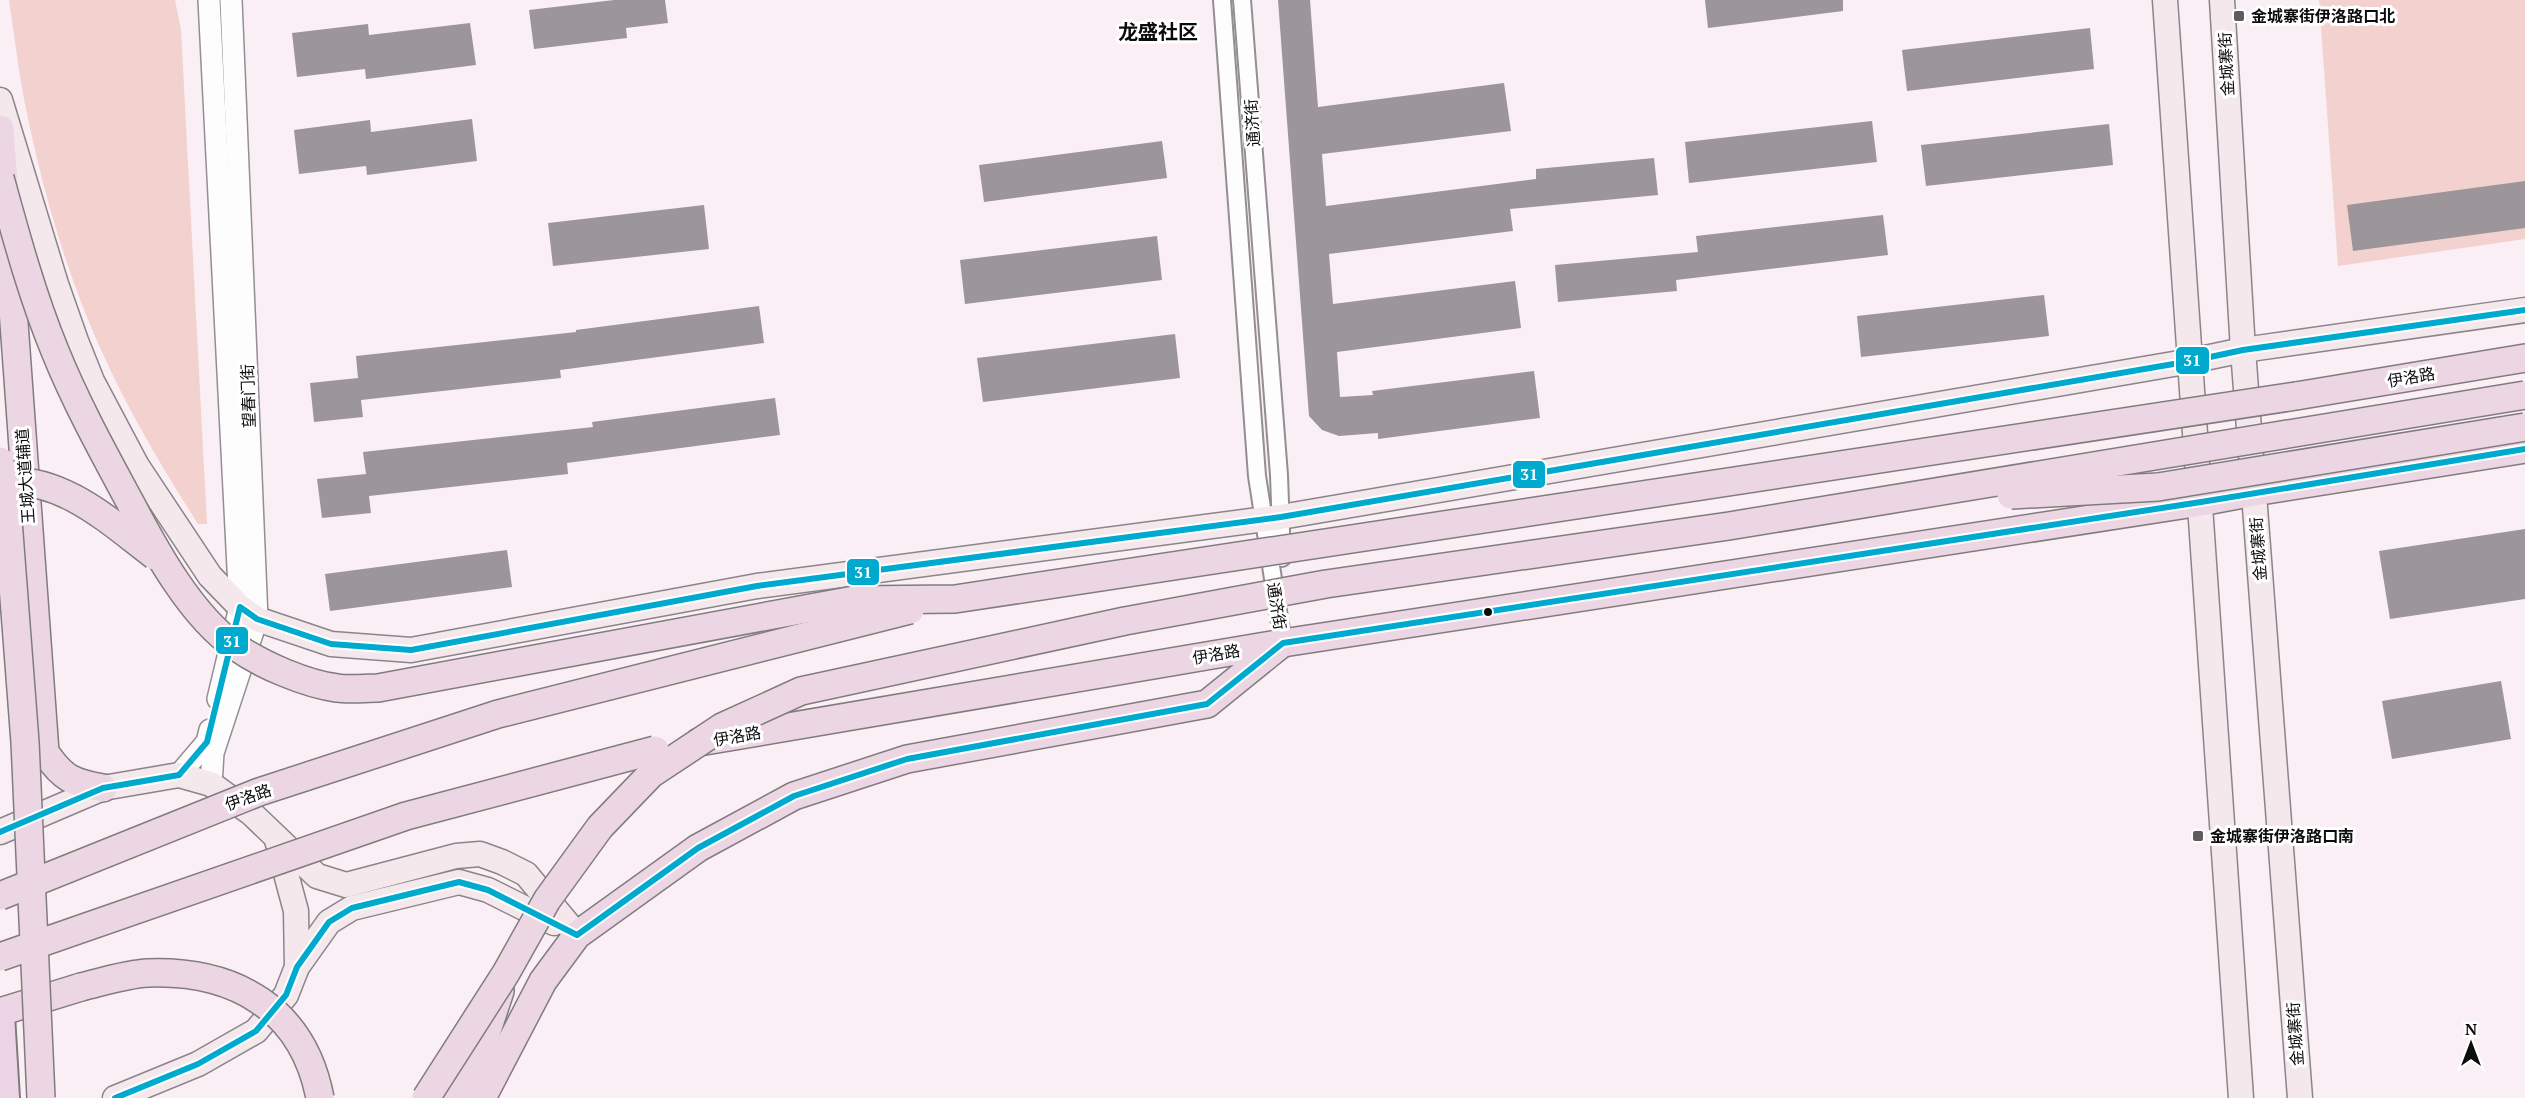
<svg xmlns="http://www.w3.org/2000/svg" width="2525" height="1098" font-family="'PT Serif','Noto Sans SC',serif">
  <rect width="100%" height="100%" fill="#faeff5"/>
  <!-- green -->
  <g fill="#f3d1cf">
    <path d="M 9,0 L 175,0 L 181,30 L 207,524 L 198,524 C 163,469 129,412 102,352 C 66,273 41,185 24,99 C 18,67 14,33 9,0 Z"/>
    <polygon points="2319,0 2525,0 2525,239 2338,266"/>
  </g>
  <!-- building -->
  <g fill="#9c959a">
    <polygon points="614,0 665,0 668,23 626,28 627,38 534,49 529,10"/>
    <polygon points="1278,0 1310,0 1318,107 1504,83 1511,131 1322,154 1326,206 1536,179 1536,169 1654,158 1658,195 1510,209 1513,231 1329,254 1333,304 1515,281 1521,328 1337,352 1340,397 1373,395 1372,391 1534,371 1540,418 1378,439 1378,433 1339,436 1322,430 1309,416"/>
    <polygon points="1705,0 1843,0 1843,11 1708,28"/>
    <polygon points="470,23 476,65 366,79 365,69 297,77 292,33 368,24 369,35"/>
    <polygon points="2090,28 2094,69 1907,91 1902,50"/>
    <polygon points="472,119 477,161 367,175 366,166 299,174 294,130 370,120 371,132"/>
    <polygon points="1872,121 1877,162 1689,183 1685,142"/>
    <polygon points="2109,124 2113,165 1926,186 1921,145"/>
    <polygon points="1162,141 1167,178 984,202 979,165"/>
    <polygon points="2525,181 2525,228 2353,251 2347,205"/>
    <polygon points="704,205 709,249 553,266 548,223"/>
    <polygon points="1883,215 1888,255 1676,280 1677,291 1558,302 1555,265 1698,252 1696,236"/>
    <polygon points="1157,236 1162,280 965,304 960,260"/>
    <polygon points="2044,295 2049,336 1861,357 1857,316"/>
    <polygon points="759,306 764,343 560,370 561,378 361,400 363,417 314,422 310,383 358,378 356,356 576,332 576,330"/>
    <polygon points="1175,334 1180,378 983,402 977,358"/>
    <polygon points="775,398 780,435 567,463 568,474 369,496 371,513 322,518 317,479 366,474 363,452 593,427 592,422"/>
    <polygon points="2525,529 2525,599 2390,619 2379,551"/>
    <polygon points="507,550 512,587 330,611 325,574"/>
    <polygon points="2501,681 2511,739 2392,759 2382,701"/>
  </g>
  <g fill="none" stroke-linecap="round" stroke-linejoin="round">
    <defs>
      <g id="minor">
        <polyline points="1222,0 1257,476 1283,643"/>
        <polyline points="1242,0 1279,475 1282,558"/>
      </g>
      <g id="tertiary">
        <polyline points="209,0 240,607 218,699"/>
        <polyline points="179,775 207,742 210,730"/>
        <polyline points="211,784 213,753 257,619 231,0"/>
      </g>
      <g id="secondary">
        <polyline points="2165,0 2241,1098"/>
        <polyline points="2222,0 2243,350 2300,1098"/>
        <polyline points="0,100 56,284 76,341 92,381 137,466 210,576 240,607 257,619 331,644 411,650 757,586 1281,517 2191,361 2243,350 2525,310"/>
        <polyline points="0,832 103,788 179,775 211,784 251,813 317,876 346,885 456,856 480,854 502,862 526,874 577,935"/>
        <polyline points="277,840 296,911 297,967"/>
        <polyline points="115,1098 198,1064 256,1031 286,995 297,967 329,922 352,908 459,882 488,890 554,923"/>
      </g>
      <g id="primary">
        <path d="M 0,129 L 45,752 C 62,778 73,783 103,788"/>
        <polyline points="2296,396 2525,358"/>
        <polyline points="699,742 1283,643 2201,502 2254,492 2525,449"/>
        <polyline points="0,1012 81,987"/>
        <polyline points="456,1098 483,1043 500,991"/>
        <polyline points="482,1098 543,981 577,935 698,848 794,796 907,759 1207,704 1280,645"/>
      </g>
      <polyline id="trunk" points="0,1015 5,1098"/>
    </defs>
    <!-- minor casing -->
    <use href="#minor" stroke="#938e91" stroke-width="20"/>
    <!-- tertiary casing -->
    <use href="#tertiary" stroke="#938e91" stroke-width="24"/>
    <!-- secondary casing -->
    <use href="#secondary" stroke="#8a8588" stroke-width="27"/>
    <!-- primary casing -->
    <use href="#primary" stroke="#807c7e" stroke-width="30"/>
    <!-- trunk casing -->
    <use href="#trunk" stroke="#807c7e" stroke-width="32"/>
    <!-- minor -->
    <use href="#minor" stroke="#fefdfe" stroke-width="16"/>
    <!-- tertiary -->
    <use href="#tertiary" stroke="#fefdfe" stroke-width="21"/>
    <!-- secondary -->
    <use href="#secondary" stroke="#f4e8ed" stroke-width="24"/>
    <!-- primary -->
    <use href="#primary" stroke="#ecd6e3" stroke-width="27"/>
    <!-- trunk -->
    <use href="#trunk" stroke="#ebd4e5" stroke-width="28"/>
    <defs>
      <g id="primary-bridge">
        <path d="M 0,178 C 16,236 32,295 55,351 C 76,403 103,452 130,502 C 155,550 191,616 236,647 C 262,665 306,684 337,688 C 350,690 365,688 378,688 L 854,600 L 955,599 L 2296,396"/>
        <polyline points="0,461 7,507 25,742 41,1098"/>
        <path d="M 0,481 C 62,476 109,521 155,556"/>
        <polyline points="2011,495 2158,487 2525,427"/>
        <polyline points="0,896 259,792 498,714 910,610"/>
        <polyline points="0,957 406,816 655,750"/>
        <path d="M 81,987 C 102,982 126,974 148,973 C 235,970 303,1009 320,1098"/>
        <polyline points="426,1098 506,973 547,900 600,827 651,774 722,727 801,691 1125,621 1326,584 1729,526 2525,395"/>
      </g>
    </defs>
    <!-- primary-bridge casing -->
    <use href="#primary-bridge" stroke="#807c7e" stroke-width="30" stroke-linecap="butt"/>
    <!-- primary-bridge -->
    <use href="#primary-bridge" stroke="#ecd6e3" stroke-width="27"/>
    <defs>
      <g id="bus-1">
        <polyline points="0,832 103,788 179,775 207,742 240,607 257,619 331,644 411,650 757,586 1281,517 2191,361 2243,350 2525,310"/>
        <polyline points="115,1098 198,1064 256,1031 286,995 297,967 329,922 352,908 459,882 488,890 577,935 698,848 794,796 907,759 1207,704 1283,643 2201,502 2525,449"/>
      </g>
    </defs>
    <!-- bus-1 casing -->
    <use href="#bus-1" stroke="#fff" stroke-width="10"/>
    <!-- bus-1 -->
    <use href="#bus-1" stroke="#00a9ce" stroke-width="6"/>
  </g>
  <!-- markers -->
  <g fill="#5f5b5e" stroke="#fff" stroke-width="2">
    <rect x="2233" y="10" width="12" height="12" rx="3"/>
    <rect x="2192" y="830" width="12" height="12" rx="3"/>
  </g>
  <circle fill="#0c0c0c" stroke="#fff" stroke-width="2" cx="1488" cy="612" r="5"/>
  <g text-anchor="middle" stroke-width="6" stroke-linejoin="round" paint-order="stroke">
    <!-- poi labels -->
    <g font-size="16" font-weight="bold" fill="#0c0c0c" stroke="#fff" text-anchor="start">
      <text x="2251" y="22">金城寨街伊洛路口北</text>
      <text x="2210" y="842">金城寨街伊洛路口南</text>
    </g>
    <!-- street labels -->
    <g font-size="16" fill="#0c0c0c" stroke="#fff">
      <text transform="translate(2226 64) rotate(-93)" y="6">金城寨街</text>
      <text transform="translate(1252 123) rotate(-94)" y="6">通济街</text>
      <text transform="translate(2411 377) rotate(-10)" y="6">伊洛路</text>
      <text transform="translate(248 396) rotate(-92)" y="6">望春门街</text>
      <text transform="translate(25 476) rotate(-94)" y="6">王城大道辅道</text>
      <text transform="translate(2258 549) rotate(-94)" y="6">金城寨街</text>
      <text transform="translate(1277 606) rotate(81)" y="6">通济街</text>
      <text transform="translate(1216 654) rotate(-10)" y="6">伊洛路</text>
      <text transform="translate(737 736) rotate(-10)" y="6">伊洛路</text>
      <text transform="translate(248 797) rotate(-20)" y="6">伊洛路</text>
      <text transform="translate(2295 1034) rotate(-94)" y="6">金城寨街</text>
    </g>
    <!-- quarter labels -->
    <g font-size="20" font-weight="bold" fill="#0c0c0c" stroke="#fff">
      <text x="1158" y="39">龙盛社区</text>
    </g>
  </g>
  <g stroke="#fff" stroke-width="2">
    <rect x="2175" y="346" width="35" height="29" rx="6" fill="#00a9ce"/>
    <rect x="1512" y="460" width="34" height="29" rx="6" fill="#00a9ce"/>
    <rect x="846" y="558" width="34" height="28" rx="6" fill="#00a9ce"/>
    <rect x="215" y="626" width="34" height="29" rx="6" fill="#00a9ce"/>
  </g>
  <g font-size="16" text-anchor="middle" font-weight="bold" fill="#fff">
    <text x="2192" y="366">31</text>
    <text x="1529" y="480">31</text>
    <text x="863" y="578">31</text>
    <text x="232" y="647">31</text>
  </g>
  <!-- north arrow -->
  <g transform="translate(2471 1044)" stroke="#ffffff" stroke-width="4.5" paint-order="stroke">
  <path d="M0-4.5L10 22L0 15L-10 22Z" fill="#0c0c0c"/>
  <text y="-9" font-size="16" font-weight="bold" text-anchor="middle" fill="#0c0c0c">N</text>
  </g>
</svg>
